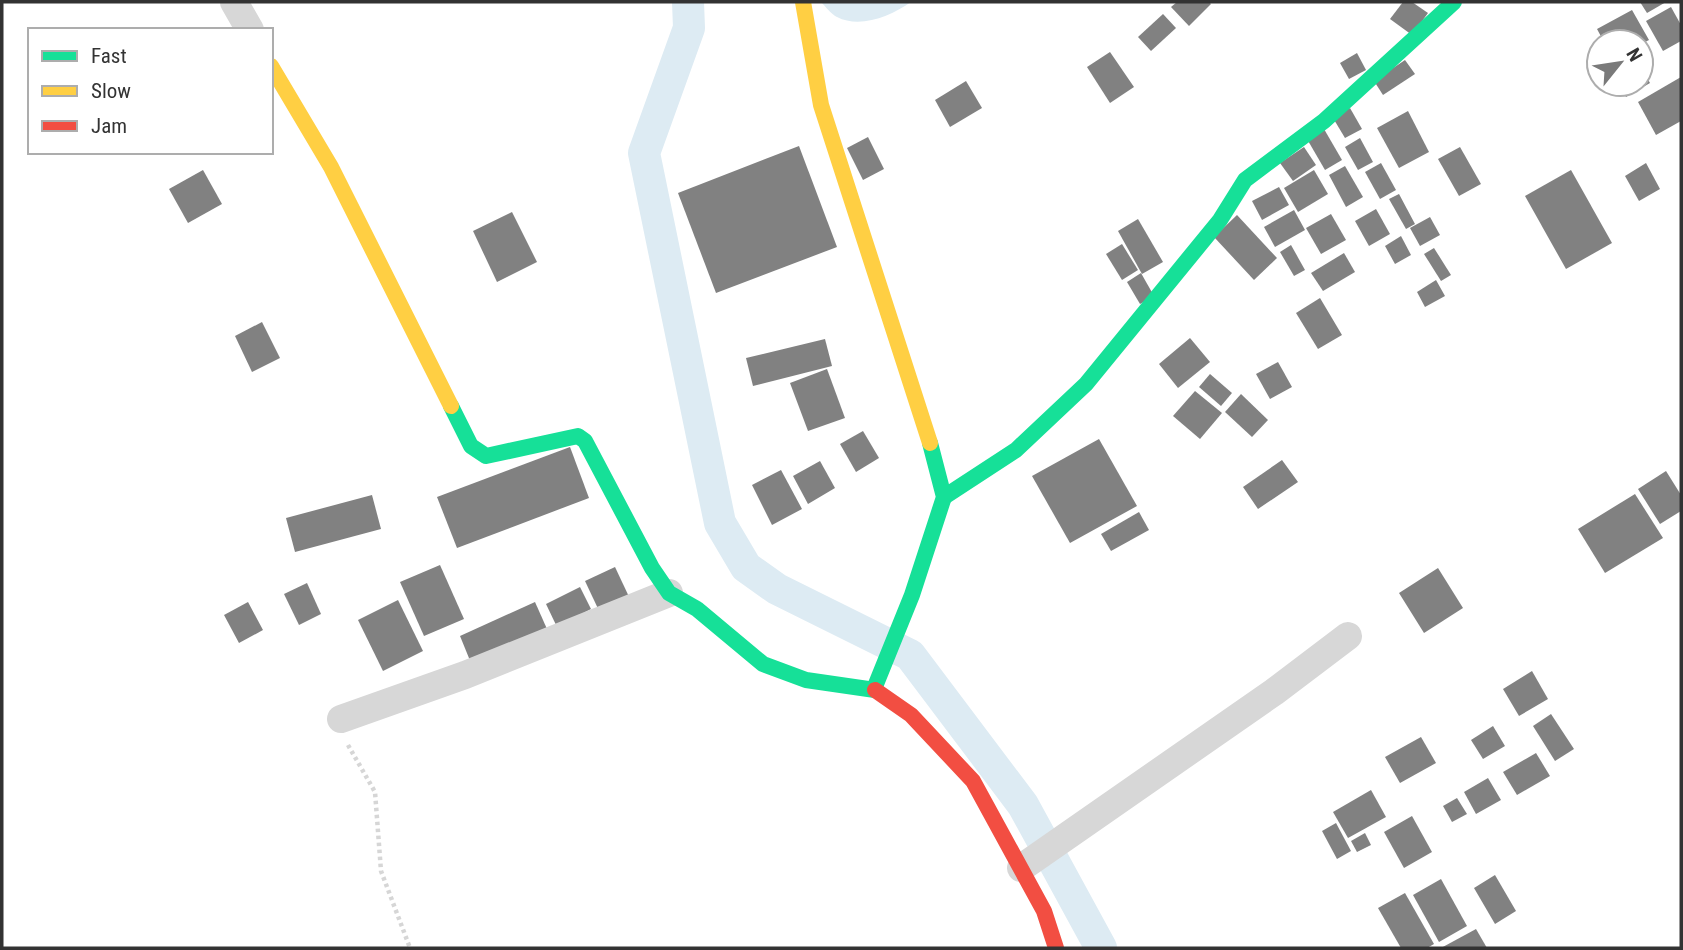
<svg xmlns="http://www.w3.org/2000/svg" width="1683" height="950" font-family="'Roboto Condensed',sans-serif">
  <rect width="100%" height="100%" fill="#fff"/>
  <!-- water -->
  <path fill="#ddebf3" d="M 821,2 L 911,2 C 891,16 860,29 837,17 C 831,14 826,7 821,2 Z"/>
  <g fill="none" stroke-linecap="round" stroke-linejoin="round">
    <!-- canal -->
    <polyline stroke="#ddebf3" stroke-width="32" points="688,2 689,28 644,153 720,523 746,567 777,589 910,655 1023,805 1101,948"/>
  </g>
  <!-- building -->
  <g fill="#818181">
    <polygon points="1177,2 1209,2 1211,4 1189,26 1171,7"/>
    <polygon points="1403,2 1412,2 1428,13 1412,35 1390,19"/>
    <polygon points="1640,2 1666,2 1647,13"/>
    <polygon points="1671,7 1681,25 1681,41 1663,51 1646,21"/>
    <polygon points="1632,10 1649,40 1641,44 1641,42 1604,42 1597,29"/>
    <polygon points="1163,14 1176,28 1151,51 1138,37"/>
    <polygon points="1110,52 1134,87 1110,103 1087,67"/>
    <polygon points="1357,53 1366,70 1349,79 1340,63"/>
    <polygon points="1405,60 1415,74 1383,95 1374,81"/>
    <polygon points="1641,67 1650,83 1626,97 1618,84 1641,84"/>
    <polygon points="1681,77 1681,121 1656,135 1638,102"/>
    <polygon points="966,81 982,108 950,127 935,100"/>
    <polygon points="1350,108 1362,129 1345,138 1333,118"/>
    <polygon points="1408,111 1429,152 1399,168 1377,128"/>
    <polygon points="1324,129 1342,160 1325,170 1307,139"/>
    <polygon points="868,137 884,169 863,180 847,148"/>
    <polygon points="1360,138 1373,162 1358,170 1345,147"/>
    <polygon points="799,146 837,247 716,293 678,193"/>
    <polygon points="1304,147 1316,165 1293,181 1280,163"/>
    <polygon points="1460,147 1481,184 1459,196 1438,159"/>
    <polygon points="1381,163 1396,190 1380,199 1365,172"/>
    <polygon points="1646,163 1660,189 1639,201 1625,176"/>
    <polygon points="1345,166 1363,197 1346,207 1329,175"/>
    <polygon points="203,170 222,204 188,223 169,189"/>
    <polygon points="1314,170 1328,194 1298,212 1284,188"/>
    <polygon points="1571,170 1612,243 1566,269 1525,196"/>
    <polygon points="1279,187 1289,205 1262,220 1252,201"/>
    <polygon points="1399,194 1415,224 1406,229 1389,199"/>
    <polygon points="1376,209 1390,234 1369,246 1355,221"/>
    <polygon points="1294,210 1305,230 1275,247 1264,227"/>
    <polygon points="512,212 537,262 497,282 473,231"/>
    <polygon points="1331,214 1346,240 1321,254 1306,228"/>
    <polygon points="1237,215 1277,258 1254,280 1214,237"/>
    <polygon points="1430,217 1440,235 1420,246 1410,228"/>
    <polygon points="1138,219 1163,262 1142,274 1118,231"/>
    <polygon points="1401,236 1411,255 1395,264 1385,246"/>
    <polygon points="1122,244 1138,270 1122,280 1106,254"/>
    <polygon points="1291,245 1305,270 1294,276 1280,252"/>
    <polygon points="1434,248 1451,275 1441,281 1424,254"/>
    <polygon points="1344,253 1355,272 1323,291 1311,273"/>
    <polygon points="1141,273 1154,296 1140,304 1127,282"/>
    <polygon points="1436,280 1445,296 1425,307 1417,292"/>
    <polygon points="1320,298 1342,335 1318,349 1296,313"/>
    <polygon points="262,322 280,358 252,372 235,336"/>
    <polygon points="1190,338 1210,362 1178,388 1159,364"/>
    <polygon points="825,339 832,366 753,386 746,358"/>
    <polygon points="1278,362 1292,387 1270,399 1256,374"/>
    <polygon points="827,369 845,418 808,431 790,383"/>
    <polygon points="1210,374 1232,393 1221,406 1199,387"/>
    <polygon points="1195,391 1222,413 1200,439 1173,416"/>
    <polygon points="1241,394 1268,420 1252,437 1225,412"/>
    <polygon points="863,431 879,458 856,472 840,444"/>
    <polygon points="1099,439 1137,506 1070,543 1032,476"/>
    <polygon points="570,447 589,498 457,548 437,497"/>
    <polygon points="1282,460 1298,482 1258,509 1243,487"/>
    <polygon points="820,461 835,488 808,504 793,476"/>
    <polygon points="781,470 802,509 772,525 752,485"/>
    <polygon points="1666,471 1681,495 1681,511 1660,524 1638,489"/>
    <polygon points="1635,494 1663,538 1605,573 1578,529"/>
    <polygon points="372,495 381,529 295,552 286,518"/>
    <polygon points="1139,512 1149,530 1111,551 1101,534"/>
    <polygon points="440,565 464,619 424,636 400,582"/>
    <polygon points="615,567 631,601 601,615 585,581"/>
    <polygon points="1438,568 1463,608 1424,633 1399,593"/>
    <polygon points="307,583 321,614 299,625 284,594"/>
    <polygon points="580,587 591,609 557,627 546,604"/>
    <polygon points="398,600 423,651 383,671 358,620"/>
    <polygon points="248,602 263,630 239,643 224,615"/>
    <polygon points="535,602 547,629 471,663 460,636"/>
    <polygon points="1532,671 1548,699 1519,716 1503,689"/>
    <polygon points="1551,714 1574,749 1555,761 1533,726"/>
    <polygon points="1493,726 1505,746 1483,759 1471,740"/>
    <polygon points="1421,737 1436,763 1400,783 1385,757"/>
    <polygon points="1536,753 1550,776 1517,795 1503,772"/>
    <polygon points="1488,778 1501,800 1476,814 1464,792"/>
    <polygon points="1371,790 1386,817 1348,838 1333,812"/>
    <polygon points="1457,798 1467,814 1452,822 1443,806"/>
    <polygon points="1412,816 1432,852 1404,868 1384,832"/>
    <polygon points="1336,823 1351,851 1337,859 1322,831"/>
    <polygon points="1365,833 1371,845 1357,852 1351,841"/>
    <polygon points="1495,875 1516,911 1495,924 1474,888"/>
    <polygon points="1441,879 1467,926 1439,942 1413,895"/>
    <polygon points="1405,893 1434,944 1427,948 1401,948 1378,908"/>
    <polygon points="1476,929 1487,948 1441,948"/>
  </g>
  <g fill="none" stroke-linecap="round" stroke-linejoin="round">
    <!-- path -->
    <polyline stroke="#d6d6d6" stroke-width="4.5" stroke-dasharray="3.5 3.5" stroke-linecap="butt" points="348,745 375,792 381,871 410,948"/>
    <!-- street -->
    <g stroke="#d7d7d7" stroke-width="28">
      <polyline points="234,2 250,30"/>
      <polyline points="341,719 465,675 669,593"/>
      <polyline points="1021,868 1274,692 1348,636"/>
    </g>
    <!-- fast -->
    <g stroke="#16e098" stroke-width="16">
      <polyline points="451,406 471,446 486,456 578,436 585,441 652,568 669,593 697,609 763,664 806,680 875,690"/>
      <polyline points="944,497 1016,450 1086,384 1220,220 1245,180 1324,121 1454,2"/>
      <polyline points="874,689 912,595 944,497 930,443"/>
    </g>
    <!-- slow -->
    <g stroke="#ffcf43" stroke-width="16">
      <polyline points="803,2 821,105 930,443"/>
      <polyline points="271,66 331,167 451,406"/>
    </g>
    <!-- jam -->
    <polyline stroke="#f24e42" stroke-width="16" points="875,690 911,715 973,781 1044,911 1056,948"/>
  </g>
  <!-- border -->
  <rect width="1683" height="950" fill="none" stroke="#333333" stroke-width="7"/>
  <!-- legend -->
  <rect x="28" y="28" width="245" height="126" fill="#ffffff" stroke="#adadad" stroke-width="2"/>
  <rect x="42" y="51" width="35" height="10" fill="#16e098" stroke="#adadad" stroke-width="2"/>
  <text x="91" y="63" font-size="21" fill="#333333">Fast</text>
  <rect x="42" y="86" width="35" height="10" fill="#ffcf43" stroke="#adadad" stroke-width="2"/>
  <text x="91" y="98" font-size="21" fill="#333333">Slow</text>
  <rect x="42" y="121" width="35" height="10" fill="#f24e42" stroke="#adadad" stroke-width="2"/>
  <text x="91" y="133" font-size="21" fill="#333333">Jam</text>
  <!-- north arrow -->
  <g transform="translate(1620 63) rotate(60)"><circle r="33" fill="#ffffff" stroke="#adadad" stroke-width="2"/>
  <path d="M0-5L12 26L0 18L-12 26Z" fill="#7a7a7a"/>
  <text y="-10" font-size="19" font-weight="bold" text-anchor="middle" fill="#333333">N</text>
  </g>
</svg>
